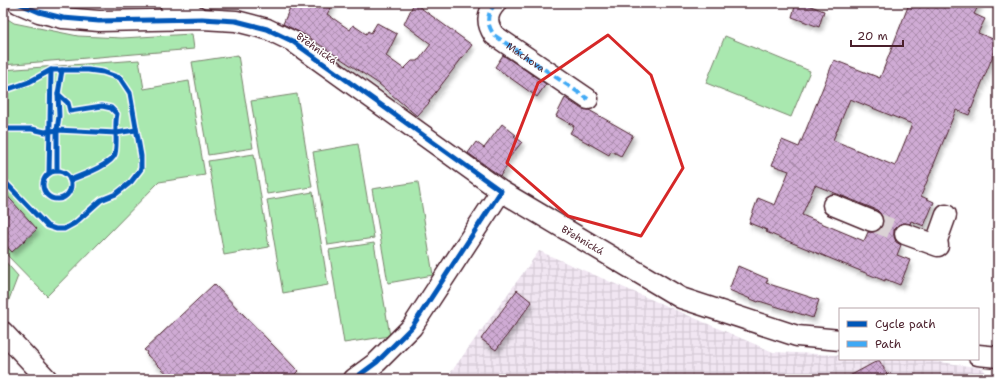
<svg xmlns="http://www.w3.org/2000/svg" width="1001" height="382" font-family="'Shantell Sans',sans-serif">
  <defs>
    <pattern id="industrial-grid" width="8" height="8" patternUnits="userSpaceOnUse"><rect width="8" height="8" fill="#f1e6f2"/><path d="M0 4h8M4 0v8" fill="none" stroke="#d0c5d0"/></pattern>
    <pattern id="building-cross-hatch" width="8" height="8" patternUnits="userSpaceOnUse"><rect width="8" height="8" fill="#cfabd4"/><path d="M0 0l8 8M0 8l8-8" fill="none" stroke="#aa8bac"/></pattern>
    <filter id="shadow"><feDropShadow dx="2.5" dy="4.5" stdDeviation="2" flood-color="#0004"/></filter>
  </defs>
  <rect width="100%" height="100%" fill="#fff"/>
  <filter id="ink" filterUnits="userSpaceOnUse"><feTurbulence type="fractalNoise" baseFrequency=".025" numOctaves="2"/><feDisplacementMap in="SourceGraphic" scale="8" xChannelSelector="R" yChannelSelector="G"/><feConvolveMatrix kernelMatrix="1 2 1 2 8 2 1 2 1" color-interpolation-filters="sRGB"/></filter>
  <g filter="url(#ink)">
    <!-- industrial -->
    <polygon fill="url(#industrial-grid)" points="539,251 773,352 840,355 840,359 919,359 983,368 988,379 446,379"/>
    <!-- green -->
    <g fill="#a9e8af" stroke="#7a846d">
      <polygon points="3,16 14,23 78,36 122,38 192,34 194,49 3,65"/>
      <polygon points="725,36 810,71 791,117 706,83"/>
      <polygon points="238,55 253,148 208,155 192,62"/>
      <polygon points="139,60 144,89 189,81 205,175 159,182 47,296 3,251 3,70"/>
      <polygon points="297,94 312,187 267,194 251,101"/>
      <polygon points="358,144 374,238 328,245 313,152"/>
      <polygon points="254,154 269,247 224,255 208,161"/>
      <polygon points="418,182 433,275 388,283 372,189"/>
      <polygon points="313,192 328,285 283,293 267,200"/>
      <polygon points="374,243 390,336 344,343 329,250"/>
      <polygon points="3,259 18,276 5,310 3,309"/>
    </g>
    <!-- building -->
    <g fill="url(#building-cross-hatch)" stroke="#4a1f2b" fill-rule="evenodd" filter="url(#shadow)">
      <polygon points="292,3 334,3 327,14 350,30 353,25 366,34 368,31 371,33 377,23 397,34 386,56 404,69 412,61 418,61 431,44 404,24 414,3 472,45 429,101 430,102 417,116 379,84 305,35 283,24"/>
      <polygon points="796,3 803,3 824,11 819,27 792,17"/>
      <path d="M 917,3 L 980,3 L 974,14 L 985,19 L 978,33 L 998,41 L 998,43 L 969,115 L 956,110 L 921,196 L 934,202 L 924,226 L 911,221 L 910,224 L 903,223 L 898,225 L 894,230 L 894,236 L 896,242 L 901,245 L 897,255 L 910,260 L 900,285 L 885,279 L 885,281 L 766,232 L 767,230 L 749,223 L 758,198 L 775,205 L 789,171 L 772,165 L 782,140 L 799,147 L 834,60 L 880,78 L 909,4 L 915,7 ZM 850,99 L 912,124 L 895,166 L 833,140 ZM 815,185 L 877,210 L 881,214 L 883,219 L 882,226 L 879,230 L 874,232 L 868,232 L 864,241 L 802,215 Z"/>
      <polygon points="503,55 546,84 537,97 495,67"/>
      <polygon points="565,98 582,109 589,110 633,135 621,156 611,151 609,155 570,133 574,126 556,116"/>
      <polygon points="502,124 516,135 514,136 522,142 505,163 508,165 500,176 468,153 476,142 484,148"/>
      <polygon points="3,191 37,229 12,252 3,242"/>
      <polygon points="738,266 768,279 766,283 819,300 813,318 759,301 758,302 729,290"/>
      <polygon points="214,284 298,371 290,379 173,379 146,354 147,352 144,350"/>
      <polygon points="517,290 532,302 496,350 481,339"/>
      <polygon points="879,360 890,379 844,379"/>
    </g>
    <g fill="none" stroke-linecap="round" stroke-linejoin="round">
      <!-- minor-tunnel -->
      <polyline stroke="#dbd2d5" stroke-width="20" stroke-dasharray="20 10" stroke-linecap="butt" points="872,221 905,234"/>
      <defs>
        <g id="minor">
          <path id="s1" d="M 18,3 L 39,12 L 63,18 L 99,21 L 202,19 L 236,21 L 267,29 L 292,41 L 501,191 L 681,298 L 797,336 L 840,340"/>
          <polyline points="170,3 198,17"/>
          <path id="s2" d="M 496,3 C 486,14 486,23 494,35 L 588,99"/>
          <polyline points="833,205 872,221"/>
          <polyline points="905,234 938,246 937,240 946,215"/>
          <polyline points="3,332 47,379"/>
          <polyline points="978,355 998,357"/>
          <polyline points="354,379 377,362 412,327 501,191"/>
        </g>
      </defs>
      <!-- minor casing -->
      <use href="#minor" stroke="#4a1f2b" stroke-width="23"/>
      <!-- minor -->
      <use href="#minor" stroke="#fff" stroke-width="20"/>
      <!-- quiet -->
      <path stroke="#3fa9f5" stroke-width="4" stroke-dasharray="8 4" stroke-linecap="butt" d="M 496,3 C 486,14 486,23 494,35 L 588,99"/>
      <defs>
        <g id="cycleway">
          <polyline points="18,3 39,12 63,18 99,21 202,19 236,21 267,29 292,41 501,191 412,327 377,362 354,379"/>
          <polyline points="3,91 29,82 51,70 88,70 103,72 120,78 130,93 141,156 141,169 131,182 116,194 101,200 75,223 64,229 56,229 47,226 5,182 3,182"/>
          <path d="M 58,94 L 68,103 L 70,111 L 102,106 L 111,108 L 117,114 C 114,126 118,141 115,154 C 112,165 80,176 70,180"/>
          <polyline points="3,129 32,129 45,132 57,130 116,133 136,130"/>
          <circle cx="57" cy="185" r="14"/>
          <polyline points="57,171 57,130 59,116 58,94 62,70"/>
          <polyline points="49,173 51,70"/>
        </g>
      </defs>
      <!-- cycleway casing -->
      <use href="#cycleway" stroke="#fff" stroke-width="8"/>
      <!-- cycleway -->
      <use href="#cycleway" stroke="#0057b8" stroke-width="5"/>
    </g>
  </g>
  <!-- marked area -->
  <path fill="none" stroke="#d62828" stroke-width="3" stroke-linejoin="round" d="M 608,35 L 651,75 L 683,168 L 641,236 L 568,216 L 507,163 L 538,83 Z"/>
  <g text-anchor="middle" stroke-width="3" stroke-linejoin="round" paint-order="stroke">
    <!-- street labels -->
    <g font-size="10" fill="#4a1f2b" stroke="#fff">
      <text transform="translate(317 48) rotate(35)" y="4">Břehnická</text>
      <text dy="4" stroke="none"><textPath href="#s2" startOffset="74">Máchova</textPath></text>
      <text dy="4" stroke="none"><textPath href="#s1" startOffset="633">Břehnická</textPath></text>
    </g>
  </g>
  <!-- margin -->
  <rect width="1001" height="382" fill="none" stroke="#fff" stroke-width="16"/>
  <rect x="8" y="8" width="985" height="366" fill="none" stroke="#4a1f2b" stroke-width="1.5" filter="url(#ink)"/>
  <!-- legend -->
  <rect x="839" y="308" width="140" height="52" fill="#ffffff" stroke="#b7a5aa"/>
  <rect x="847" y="321" width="20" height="6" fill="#0057b8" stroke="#b7a5aa"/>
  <text x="875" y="328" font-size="12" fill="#4a1f2b">Cycle path</text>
  <rect x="847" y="341" width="20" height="6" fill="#3fa9f5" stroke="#b7a5aa"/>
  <text x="875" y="348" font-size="12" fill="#4a1f2b">Path</text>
  <!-- scale -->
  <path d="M851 40v6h52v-6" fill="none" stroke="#4a1f2b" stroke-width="2"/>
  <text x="857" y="40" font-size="12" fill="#4a1f2b" stroke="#ffffff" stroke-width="3" paint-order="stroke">20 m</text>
</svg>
